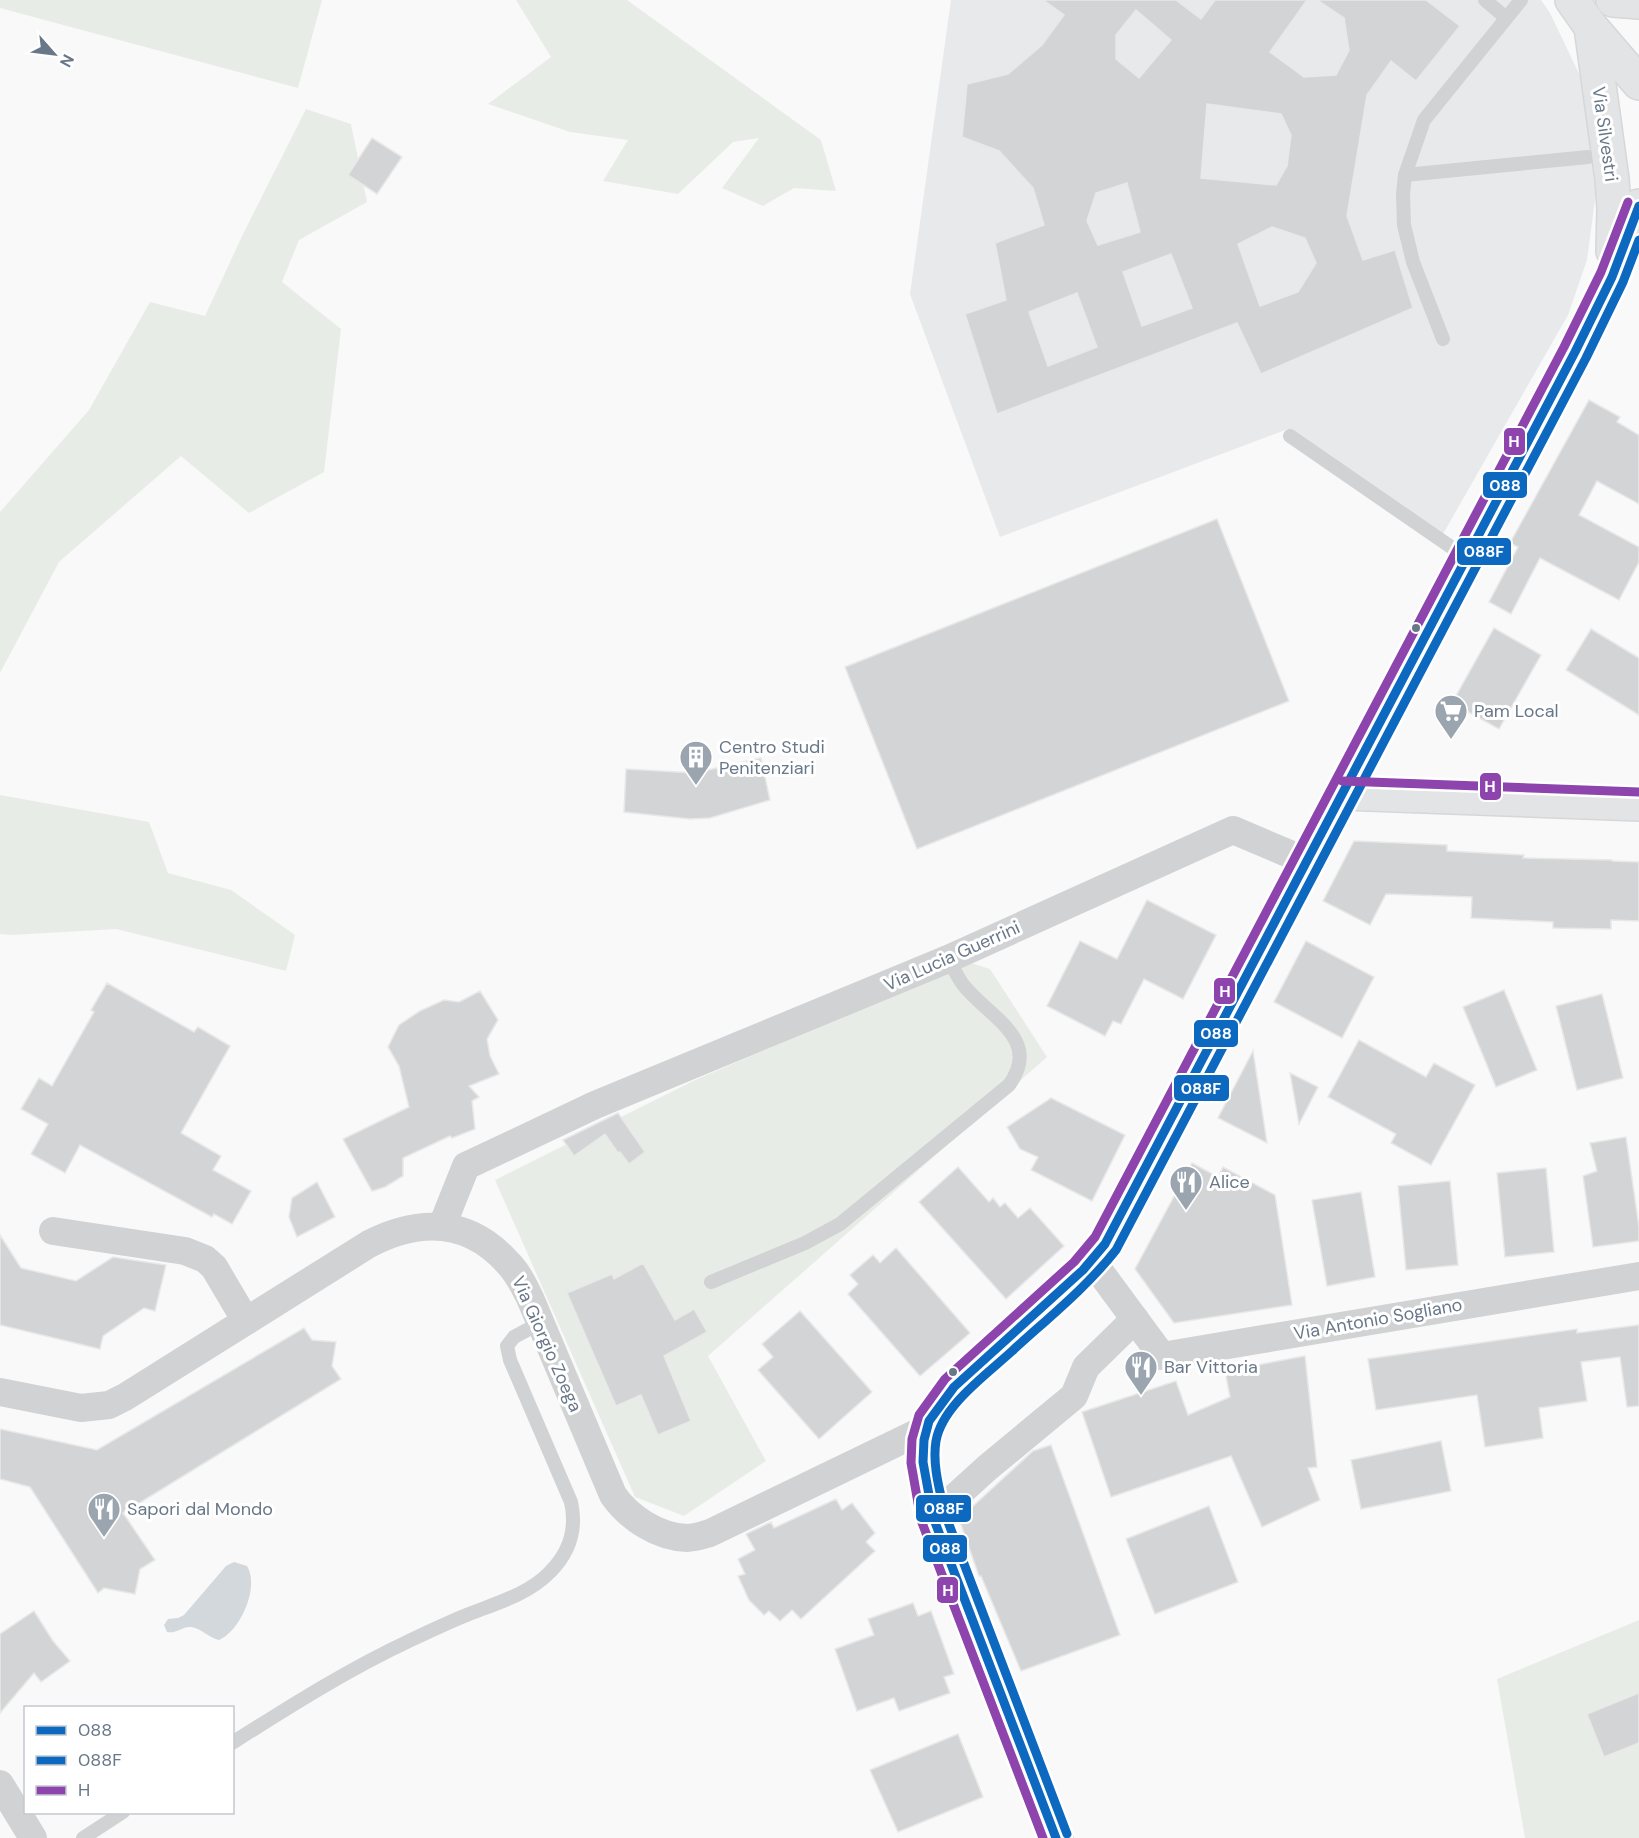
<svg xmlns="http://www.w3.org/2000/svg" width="1639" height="1838" font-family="'DM Sans',sans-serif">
  <rect width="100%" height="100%" fill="#f9f9f9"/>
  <!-- built -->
  <polygon fill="#e8e9ea" points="951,0 1541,0 1550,13 1582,80 1597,185 1587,260 1568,315 1443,534 1288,429 1000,537 910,294"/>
  <!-- green -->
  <g fill="#e8ece7">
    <polygon points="0,0 322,0 298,88 0,8"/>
    <polygon points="516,0 627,0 821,140 836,191 794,188 763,206 722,188 759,138 733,142 678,194 603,181 628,140 570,132 488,104 551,57"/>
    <polygon points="306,109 351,124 367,202 299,240 282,282 341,329 324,472 249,513 181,456 59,562 0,673 0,512 89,410 150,302 205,316 244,232"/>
    <polygon points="0,795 149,822 168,873 231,890 295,935 286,971 116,929 12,935 0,934"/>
    <polygon points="968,962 990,969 1047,1057 708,1356 766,1461 684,1516 635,1497 495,1180 693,1081"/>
    <polygon points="1639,1620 1639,1838 1525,1838 1497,1679"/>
  </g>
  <!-- water -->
  <path fill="#d2d8dc" d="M 234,1562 L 247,1566 C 260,1587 240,1631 219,1640 C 209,1638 201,1628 191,1627 C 183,1626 176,1634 167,1632 L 164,1625 L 168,1619 L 178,1618 L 184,1615 L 226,1566 Z"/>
  <!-- building -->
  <g fill="#d3d4d5" stroke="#e8e8e8" stroke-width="1.5" fill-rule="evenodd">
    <path d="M 1043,0 L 1176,0 L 1201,19 L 1215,0 L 1307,0 L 1270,52 L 1304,77 L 1336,75 L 1349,50 L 1344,18 L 1317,0 L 1426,0 L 1460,26 L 1416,81 L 1391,61 L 1367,95 L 1347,216 L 1363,260 L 1395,250 L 1413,308 L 1261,374 L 1237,323 L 997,414 L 965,314 L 1006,300 L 995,243 L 1044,225 L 1033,188 L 999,151 L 962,137 L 967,84 L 1008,74 L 1042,45 L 1064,15 ZM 1136,10 L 1171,40 L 1139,78 L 1116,59 L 1116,35 ZM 1207,104 L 1281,114 L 1291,135 L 1287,166 L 1276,185 L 1201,178 ZM 1127,183 L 1140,232 L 1098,245 L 1087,221 L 1096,193 ZM 1272,227 L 1305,238 L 1316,263 L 1298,292 L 1260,306 L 1238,244 ZM 1171,254 L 1192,308 L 1142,326 L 1123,272 ZM 1077,293 L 1097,347 L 1048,366 L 1029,312 Z"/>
    <polygon points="372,138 402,157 377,194 348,175"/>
    <polygon points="1589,400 1620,417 1617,422 1639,435 1639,504 1597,481 1579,515 1639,547 1639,562 1619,600 1540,558 1511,614 1489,602 1518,547 1510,543"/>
    <polygon points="1217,519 1289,701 917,849 845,667"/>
    <polygon points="1494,628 1541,655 1499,729 1452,703"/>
    <polygon points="1591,629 1639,658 1639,715 1566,670"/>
    <polygon points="761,758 770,800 710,818 690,819 624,812 626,769 695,773"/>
    <polygon points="1354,841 1447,845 1447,851 1524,855 1523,858 1612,860 1612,861 1639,862 1639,921 1611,920 1611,929 1553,928 1553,922 1471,918 1472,897 1386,894 1370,925 1323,901"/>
    <polygon points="1147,900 1216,935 1183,999 1144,979 1121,1024 1113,1021 1105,1036 1047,1006 1080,941 1117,959"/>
    <polygon points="1306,941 1374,977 1342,1038 1274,1002"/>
    <polygon points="107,983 194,1032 198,1027 230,1046 181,1133 221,1156 213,1170 251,1191 232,1224 214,1214 212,1217 80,1145 65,1173 31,1154 48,1124 21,1109 39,1078 52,1086 94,1012 91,1010"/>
    <polygon points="1504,990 1537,1070 1496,1087 1463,1007"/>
    <polygon points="480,991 498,1020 487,1039 490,1056 499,1074 469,1086 479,1097 472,1101 475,1129 452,1138 450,1136 403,1158 403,1176 385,1187 372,1191 343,1139 409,1107 399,1066 388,1047 399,1025 420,1011 444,1000 459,1002"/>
    <polygon points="1602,994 1623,1078 1577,1090 1556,1006"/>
    <polygon points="1359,1040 1426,1077 1434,1063 1475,1085 1431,1165 1391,1143 1396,1134 1328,1097"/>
    <polygon points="1253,1051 1267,1143 1218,1118"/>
    <polygon points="1290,1073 1318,1087 1299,1124"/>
    <polygon points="1051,1098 1125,1135 1092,1201 1031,1170 1038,1157 1020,1149 1007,1127"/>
    <polygon points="618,1113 645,1152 629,1164 620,1152 618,1153 605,1134 574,1156 563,1140"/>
    <polygon points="1626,1137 1639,1227 1639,1241 1593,1247 1583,1176 1597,1171 1590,1143"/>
    <polygon points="1192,1163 1218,1177 1223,1167 1275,1195 1292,1305 1174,1323 1135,1269"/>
    <polygon points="958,1167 989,1202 993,1198 1000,1207 1005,1203 1018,1218 1030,1208 1064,1246 1006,1299 919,1202"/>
    <polygon points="1546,1168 1554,1252 1505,1257 1497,1173"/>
    <polygon points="1450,1181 1458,1265 1406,1270 1398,1186"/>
    <polygon points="317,1182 335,1217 297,1237 289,1217 292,1198"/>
    <polygon points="1361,1192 1375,1277 1327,1286 1312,1200"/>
    <polygon points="0,1235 21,1268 76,1281 113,1257 166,1265 155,1311 144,1308 103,1336 100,1349 0,1325"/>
    <polygon points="896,1248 970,1333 920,1376 848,1294 858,1284 850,1275 873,1255 880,1263"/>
    <polygon points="643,1263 675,1320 694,1309 707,1332 664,1356 691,1421 658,1435 641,1395 616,1406 567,1293 612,1274 614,1279"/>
    <polygon points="800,1311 872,1392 819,1439 758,1370 773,1357 762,1344"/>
    <polygon points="1639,1325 1639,1406 1627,1407 1620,1357 1581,1362 1587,1401 1539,1408 1543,1438 1485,1447 1477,1395 1376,1410 1368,1359 1577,1329 1577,1333"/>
    <polygon points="304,1328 312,1340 336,1342 332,1366 341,1379 123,1513 155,1560 140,1569 135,1594 104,1588 98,1593 30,1487 0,1479 0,1429 97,1450"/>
    <polygon points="1305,1356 1317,1467 1308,1468 1320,1500 1262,1527 1231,1456 1111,1497 1082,1412 1176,1381 1188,1415 1230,1397 1225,1371"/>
    <polygon points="1441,1441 1451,1491 1361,1509 1351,1460"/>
    <polygon points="1051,1445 1120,1635 1021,1671 981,1576 979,1576 959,1519 1033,1451"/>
    <polygon points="836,1499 842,1510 852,1503 875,1533 866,1542 875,1551 801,1619 792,1610 780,1621 769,1611 764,1615 749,1600 738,1576 745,1574 738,1559 755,1550 746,1534 771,1522 774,1528"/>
    <polygon points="1209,1506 1238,1582 1155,1614 1126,1539"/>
    <polygon points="913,1603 918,1616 931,1611 954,1674 944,1677 950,1693 899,1711 894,1698 857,1711 835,1649 874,1635 868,1619"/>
    <polygon points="34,1611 53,1641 70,1661 41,1682 34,1673 0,1713 0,1634"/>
    <polygon points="1639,1693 1639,1743 1604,1757 1587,1714"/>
    <polygon points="958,1734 983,1797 898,1832 870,1770"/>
  </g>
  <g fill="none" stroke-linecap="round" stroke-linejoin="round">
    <defs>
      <g id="secondary">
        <polyline points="1572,0 1591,27 1639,83"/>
        <polyline points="1613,0 1639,2"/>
        <polyline points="1591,27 1612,179 1614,208 1613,251"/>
        <polyline points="1342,793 1639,804"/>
        <polyline points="1056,1838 933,1517 923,1462 924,1440 929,1421 954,1387 1083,1270 1105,1244 1174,1116 1325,825 1575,352 1612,277 1639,206"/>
      </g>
    </defs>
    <!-- secondary casing -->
    <use href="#secondary" stroke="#d6d7d8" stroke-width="36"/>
    <!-- lane -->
    <g stroke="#d1d2d4" stroke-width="14">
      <polyline points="1485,0 1505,17"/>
      <polyline points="1405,175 1588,157"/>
      <polyline points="1443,339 1413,262 1404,225 1403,194 1405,175 1424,120 1521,0"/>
      <polyline points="1290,436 1467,558"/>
      <path d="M 711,1282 L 805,1243 L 840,1224 L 1009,1085 C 1042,1040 991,1018 965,987 C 958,979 954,968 948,959"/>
      <path d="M 232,1743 C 292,1705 347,1670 411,1640 C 430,1631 449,1622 469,1614 C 497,1603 529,1594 550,1572 C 570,1552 577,1529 571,1502 L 510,1360 L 507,1346 L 514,1337 L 540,1323"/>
      <polyline points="83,1838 123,1812"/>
    </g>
    <!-- street -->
    <g stroke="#d1d2d4" stroke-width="28">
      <polyline points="442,1226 466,1166 595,1105 948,959 1233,830 1306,861"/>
      <polyline points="53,1231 185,1251 205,1259 214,1267 246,1321"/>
      <polyline points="1092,1261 1162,1356 1639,1276"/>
      <path d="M 0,1392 L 81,1408 L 109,1405 L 125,1397 L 369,1244 C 419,1218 469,1219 508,1263 C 518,1273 524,1286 530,1298 L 613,1495 C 629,1518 658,1537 687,1538 C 695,1538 703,1535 710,1533 L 925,1429"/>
      <polyline points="933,1517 987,1468 1074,1396 1086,1367 1135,1319"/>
      <polyline points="0,1784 33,1838"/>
    </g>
    <!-- secondary -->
    <use href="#secondary" stroke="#e3e4e5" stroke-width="33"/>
    <defs>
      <polyline id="bus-1" points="1056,1838 933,1517 923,1462 924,1440 929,1421 954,1387 1083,1270 1105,1244 1575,352 1612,277 1639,206"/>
      <path id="bus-2" d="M 1067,1834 L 945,1514 C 940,1491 932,1465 936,1441 C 942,1406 986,1375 1011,1352 C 1047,1319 1086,1288 1116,1250 L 1586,358 L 1623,282 L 1639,240"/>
      <g id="bus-3">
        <polyline points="1342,781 1639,792"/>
        <polyline points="1043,1838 921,1520 911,1463 912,1439 919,1415 945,1379 1074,1262 1095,1237 1564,347 1601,272 1628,202"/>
      </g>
    </defs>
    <!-- bus-1 casing -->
    <use href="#bus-1" stroke="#fff" stroke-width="14"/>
    <!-- bus-2 casing -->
    <use href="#bus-2" stroke="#fff" stroke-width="14"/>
    <!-- bus-3 casing -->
    <use href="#bus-3" stroke="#fff" stroke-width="14"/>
    <!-- bus-1 -->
    <use href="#bus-1" stroke="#0c69bf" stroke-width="9"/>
    <!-- bus-2 -->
    <use href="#bus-2" stroke="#0c69bf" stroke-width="9"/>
    <!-- bus-3 -->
    <use href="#bus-3" stroke="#8e44ad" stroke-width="9"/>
  </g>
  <!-- icons -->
  <defs>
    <symbol id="supermarket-pin" viewBox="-11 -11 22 30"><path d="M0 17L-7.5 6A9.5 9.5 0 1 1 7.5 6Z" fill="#9ba5b0" stroke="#fff"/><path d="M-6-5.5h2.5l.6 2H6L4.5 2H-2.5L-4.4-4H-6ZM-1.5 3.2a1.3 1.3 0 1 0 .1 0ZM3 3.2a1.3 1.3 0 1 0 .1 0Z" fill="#fff"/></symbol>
    <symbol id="building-pin" viewBox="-11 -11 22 30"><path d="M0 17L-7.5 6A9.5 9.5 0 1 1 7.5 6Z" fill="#9ba5b0" stroke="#fff"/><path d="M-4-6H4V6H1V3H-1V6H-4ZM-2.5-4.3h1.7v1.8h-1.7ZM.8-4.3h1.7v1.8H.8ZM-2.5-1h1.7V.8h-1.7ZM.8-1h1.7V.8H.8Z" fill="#fff"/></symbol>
    <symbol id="restaurant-pin" viewBox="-11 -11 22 30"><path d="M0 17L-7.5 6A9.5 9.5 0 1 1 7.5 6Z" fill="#9ba5b0" stroke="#fff"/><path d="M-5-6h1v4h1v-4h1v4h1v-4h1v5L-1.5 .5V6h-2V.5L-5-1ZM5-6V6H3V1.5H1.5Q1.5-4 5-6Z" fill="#fff"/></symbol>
  </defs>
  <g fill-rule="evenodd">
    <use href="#supermarket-pin" x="1432" y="692" width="38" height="52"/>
    <use href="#building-pin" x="677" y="738" width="38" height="52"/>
    <use href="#restaurant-pin" x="1167" y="1163" width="38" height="52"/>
    <use href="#restaurant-pin" x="1122" y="1348" width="38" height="52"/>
    <use href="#restaurant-pin" x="85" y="1490" width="38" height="52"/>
  </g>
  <!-- markers -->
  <g fill="#697889" stroke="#fff" stroke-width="2">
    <circle cx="1416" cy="628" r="5"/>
    <circle cx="953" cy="1372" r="5"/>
  </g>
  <g text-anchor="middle" stroke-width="6" stroke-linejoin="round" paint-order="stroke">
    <!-- street labels -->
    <g font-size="18" fill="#697889" stroke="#fff">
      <text transform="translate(1605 134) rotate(82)" y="6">Via Silvestri</text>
      <text transform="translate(952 956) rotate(-24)" y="6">Via Lucia Guerrini</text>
      <text transform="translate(1378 1319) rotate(-10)" y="6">Via Antonio Sogliano</text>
      <text transform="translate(547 1344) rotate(66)" y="6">Via Giorgio Zoega</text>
    </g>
    <!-- poi labels -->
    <g font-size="18" fill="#697889" stroke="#fff" text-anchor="start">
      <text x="1474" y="717">Pam Local</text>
      <text x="719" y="753">Centro Studi<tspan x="719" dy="21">Penitenziari</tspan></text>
      <text x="1209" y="1188">Alice</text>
      <text x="1164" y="1373">Bar Vittoria</text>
      <text x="127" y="1515">Sapori dal Mondo</text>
    </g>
  </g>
  <g stroke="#fff" stroke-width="2">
    <rect x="1503" y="427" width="23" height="29" rx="6" fill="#8e44ad"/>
    <rect x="1482" y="471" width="46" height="28" rx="6" fill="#0c69bf"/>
    <rect x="1456" y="537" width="56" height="29" rx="6" fill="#0c69bf"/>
    <rect x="1479" y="772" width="23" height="29" rx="6" fill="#8e44ad"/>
    <rect x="1213" y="977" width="23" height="28" rx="6" fill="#8e44ad"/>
    <rect x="1193" y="1019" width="46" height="29" rx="6" fill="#0c69bf"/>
    <rect x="1173" y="1074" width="57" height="28" rx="6" fill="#0c69bf"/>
    <rect x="915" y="1494" width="57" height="29" rx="6" fill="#0c69bf"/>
    <rect x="922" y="1534" width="46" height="29" rx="6" fill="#0c69bf"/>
    <rect x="936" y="1576" width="23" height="28" rx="6" fill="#8e44ad"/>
  </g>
  <g font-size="16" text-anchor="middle" font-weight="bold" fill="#fff">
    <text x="1514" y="447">H</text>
    <text x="1505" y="491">088</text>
    <text x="1484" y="557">088F</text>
    <text x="1490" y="792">H</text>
    <text x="1225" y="997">H</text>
    <text x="1216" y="1039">088</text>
    <text x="1201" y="1094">088F</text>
    <text x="944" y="1514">088F</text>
    <text x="945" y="1554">088</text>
    <text x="948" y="1596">H</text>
  </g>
  <!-- legend -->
  <rect x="24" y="1706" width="210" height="108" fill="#ffffff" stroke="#c3c9d0" stroke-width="1.5"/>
  <rect x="36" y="1726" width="30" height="9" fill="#0c69bf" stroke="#c3c9d0" stroke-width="1.5"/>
  <text x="78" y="1736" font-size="18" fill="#697889">088</text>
  <rect x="36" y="1756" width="30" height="9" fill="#0c69bf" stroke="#c3c9d0" stroke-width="1.5"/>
  <text x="78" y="1766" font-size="18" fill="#697889">088F</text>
  <rect x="36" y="1786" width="30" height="9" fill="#8e44ad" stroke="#c3c9d0" stroke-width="1.5"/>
  <text x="78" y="1796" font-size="18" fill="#697889">H</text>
  <!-- north arrow -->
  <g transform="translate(54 54) rotate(118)" stroke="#ffffff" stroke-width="4.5" paint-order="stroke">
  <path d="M0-4.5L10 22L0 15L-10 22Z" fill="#697889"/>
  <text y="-9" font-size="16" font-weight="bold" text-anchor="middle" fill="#697889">N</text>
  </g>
</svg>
